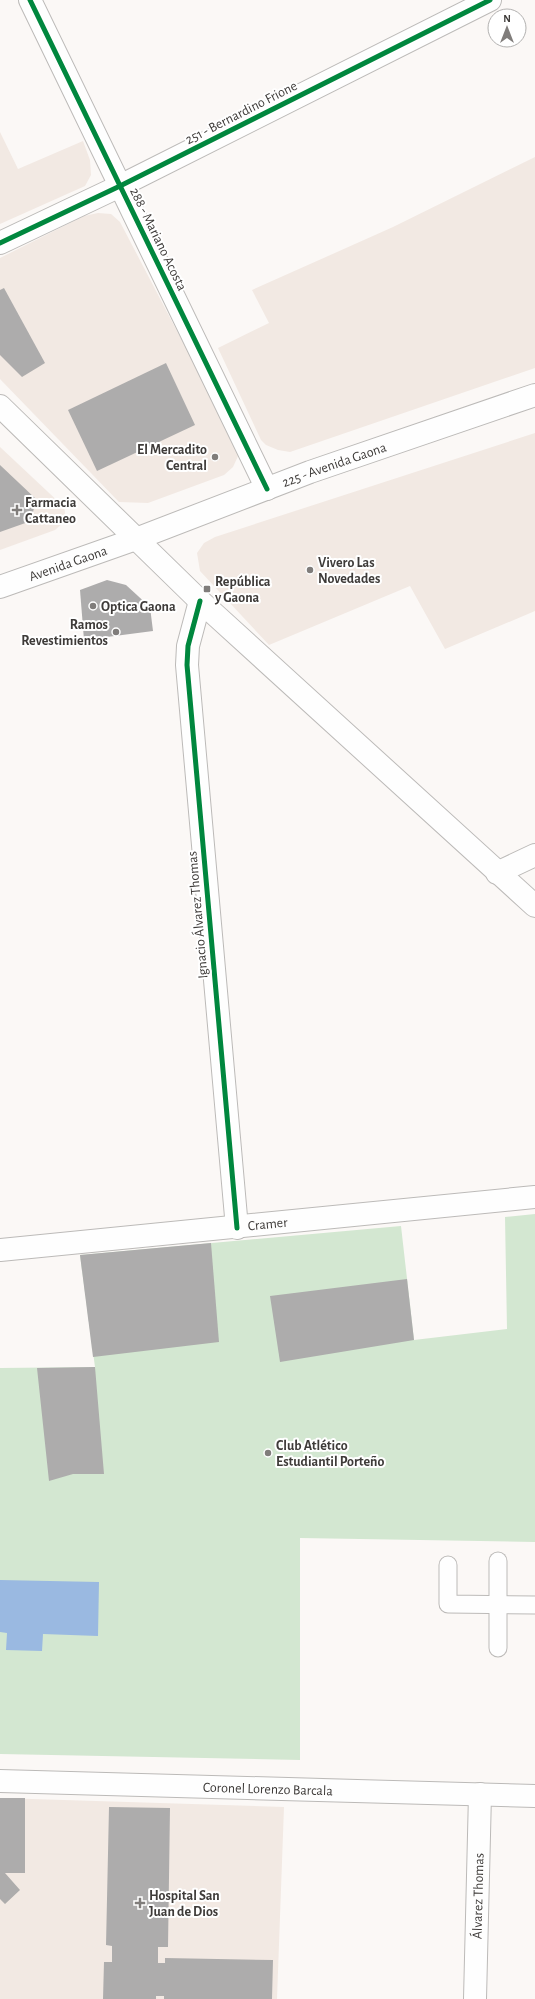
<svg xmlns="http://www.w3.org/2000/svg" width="535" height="1999" font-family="'Alegreya Sans',sans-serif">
  <rect width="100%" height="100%" fill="#fbf8f6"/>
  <!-- built -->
  <g fill="#f2e9e3">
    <polygon points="0,132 18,169 83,141 90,160 91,175 85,186 0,224"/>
    <polygon points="535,157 535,368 290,452 278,450 266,445 261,440 218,348 269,323 252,290 393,227"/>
    <polygon points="98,213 111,214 120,222 236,444 239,454 233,467 224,475 148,503 119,502 0,379 0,258 84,216"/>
    <polygon points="535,433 535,611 445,649 410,586 269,645 200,571 197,553 204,543 215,537"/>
    <polygon points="0,447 64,507 65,512 64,522 55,530 0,550"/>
    <polygon points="0,1798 284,1807 277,1999 0,1999"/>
  </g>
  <!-- green -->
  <polygon fill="#d3e7d1" points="535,1214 535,1542 300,1538 300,1760 0,1754 0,1368 95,1367 80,1255 401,1226 414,1340 507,1329 505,1217"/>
  <!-- water -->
  <polygon fill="#9ab9e1" points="0,1580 99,1582 98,1636 43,1634 42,1651 6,1650 7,1633 0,1632"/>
  <!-- building -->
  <g fill="#adacac">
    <polygon points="4,288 45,363 22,377 0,355 0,290"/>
    <polygon points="166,363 195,425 97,471 68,410"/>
    <polygon points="0,465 36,499 31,521 0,532"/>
    <polygon points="107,580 126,585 150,607 153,631 84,640 80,590"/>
    <polygon points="211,1243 219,1342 93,1357 80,1255"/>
    <polygon points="407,1279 414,1340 280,1362 270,1296"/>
    <polygon points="95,1367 104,1474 73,1474 49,1481 37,1368"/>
    <polygon points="0,1798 25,1798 25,1873 5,1873 20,1890 5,1904 0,1899"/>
    <polygon points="109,1807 170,1808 168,1947 158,1947 158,1963 165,1963 165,1958 273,1960 272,1999 164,1999 164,1996 156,1996 156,1999 103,1999 104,1962 112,1962 112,1946 106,1945"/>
  </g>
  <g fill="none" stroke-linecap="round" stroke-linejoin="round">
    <defs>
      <g id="service">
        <polyline points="498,1561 498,1648"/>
        <polyline points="448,1565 448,1604 535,1605"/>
      </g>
      <g id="minor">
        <polyline points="30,0 267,489"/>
        <polyline points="0,243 120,186 490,0"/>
        <polyline points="200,601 188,646 187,665 237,1228"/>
        <polyline points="497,873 535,855"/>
        <path id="s1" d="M 0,1250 L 535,1197"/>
        <path id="s2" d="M 0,1781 L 535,1796"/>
        <path id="s3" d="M 475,1999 L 480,1794"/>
      </g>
      <g id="secondary">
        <polyline points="0,406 200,601 535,906"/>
        <path id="s4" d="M 0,587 L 136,539 L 310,472 L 535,395"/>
      </g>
    </defs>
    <!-- service casing -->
    <use href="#service" stroke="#bcbab8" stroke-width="19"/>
    <!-- minor casing -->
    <use href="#minor" stroke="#bcbab8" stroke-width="24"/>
    <!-- secondary casing -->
    <use href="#secondary" stroke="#bcbab8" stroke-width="24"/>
    <!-- service -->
    <use href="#service" stroke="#fefefe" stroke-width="17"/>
    <!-- minor -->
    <use href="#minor" stroke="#fefefe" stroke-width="22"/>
    <!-- secondary -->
    <use href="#secondary" stroke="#fefefe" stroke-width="22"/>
    <defs>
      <g id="cycleway">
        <polyline points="30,0 267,489"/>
        <polyline points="0,243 120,186 490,0"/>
        <polyline points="200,601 188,646 187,665 237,1228"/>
      </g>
    </defs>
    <!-- cycleway casing -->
    <use href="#cycleway" stroke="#fff" stroke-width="8"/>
    <!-- cycleway -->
    <use href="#cycleway" stroke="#00873e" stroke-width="5"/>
  </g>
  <!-- markers -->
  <g fill="#807d7b" stroke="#fff" stroke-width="1.5">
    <circle cx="215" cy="457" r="4"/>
    <path d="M15 504h4v4h4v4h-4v4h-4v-4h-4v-4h4z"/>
    <circle cx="310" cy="570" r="4"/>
    <rect x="203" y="585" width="8" height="8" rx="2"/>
    <circle cx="93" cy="606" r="4"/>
    <circle cx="116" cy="632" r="4"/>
    <circle cx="268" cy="1453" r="4"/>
    <path d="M138 1897h4v4h4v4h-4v4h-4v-4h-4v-4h4z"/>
  </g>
  <g text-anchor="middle" stroke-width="4" stroke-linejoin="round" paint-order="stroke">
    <!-- street labels -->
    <g font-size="14" fill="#3e3b39" stroke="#fff">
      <text transform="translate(241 112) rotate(-27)" y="5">251 - Bernardino Frione</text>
      <text transform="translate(159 239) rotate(64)" y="5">288 - Mariano Acosta</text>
      <text dy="5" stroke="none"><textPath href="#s4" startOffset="356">225 - Avenida Gaona</textPath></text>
      <text dy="5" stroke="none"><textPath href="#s4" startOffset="72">Avenida Gaona</textPath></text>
      <text transform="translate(197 915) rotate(-95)" y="5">Ignacio Álvarez Thomas</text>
      <text dy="5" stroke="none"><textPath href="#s1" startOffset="269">Cramer</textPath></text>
      <text dy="5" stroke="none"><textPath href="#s2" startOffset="268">Coronel Lorenzo Barcala</textPath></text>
      <text dy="5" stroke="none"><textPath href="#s3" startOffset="103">Álvarez Thomas</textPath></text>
    </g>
    <!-- poi labels -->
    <g font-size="14" font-weight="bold" fill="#3e3b39" stroke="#fff" text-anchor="start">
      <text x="207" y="454" text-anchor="end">El Mercadito<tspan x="207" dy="16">Central</tspan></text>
      <text x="25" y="507">Farmacia<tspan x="25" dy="16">Cattaneo</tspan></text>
      <text x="318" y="567">Vivero Las<tspan x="318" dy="16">Novedades</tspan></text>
      <text x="215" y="586">República<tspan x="215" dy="16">y Gaona</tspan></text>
      <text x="101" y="611">Optica Gaona</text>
      <text x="108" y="629" text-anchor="end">Ramos<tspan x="108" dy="16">Revestimientos</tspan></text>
      <text x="276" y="1450">Club Atlético<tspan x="276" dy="16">Estudiantil Porteño</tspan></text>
      <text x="149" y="1900">Hospital San<tspan x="149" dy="16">Juan de Dios</tspan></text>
    </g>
  </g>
  <!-- north arrow -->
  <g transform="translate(507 28)"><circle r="19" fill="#ffffff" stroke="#b2b1b0"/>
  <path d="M0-3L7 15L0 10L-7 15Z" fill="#807d7b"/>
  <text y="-6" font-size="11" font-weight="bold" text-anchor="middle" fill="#3e3b39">N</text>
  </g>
</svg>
